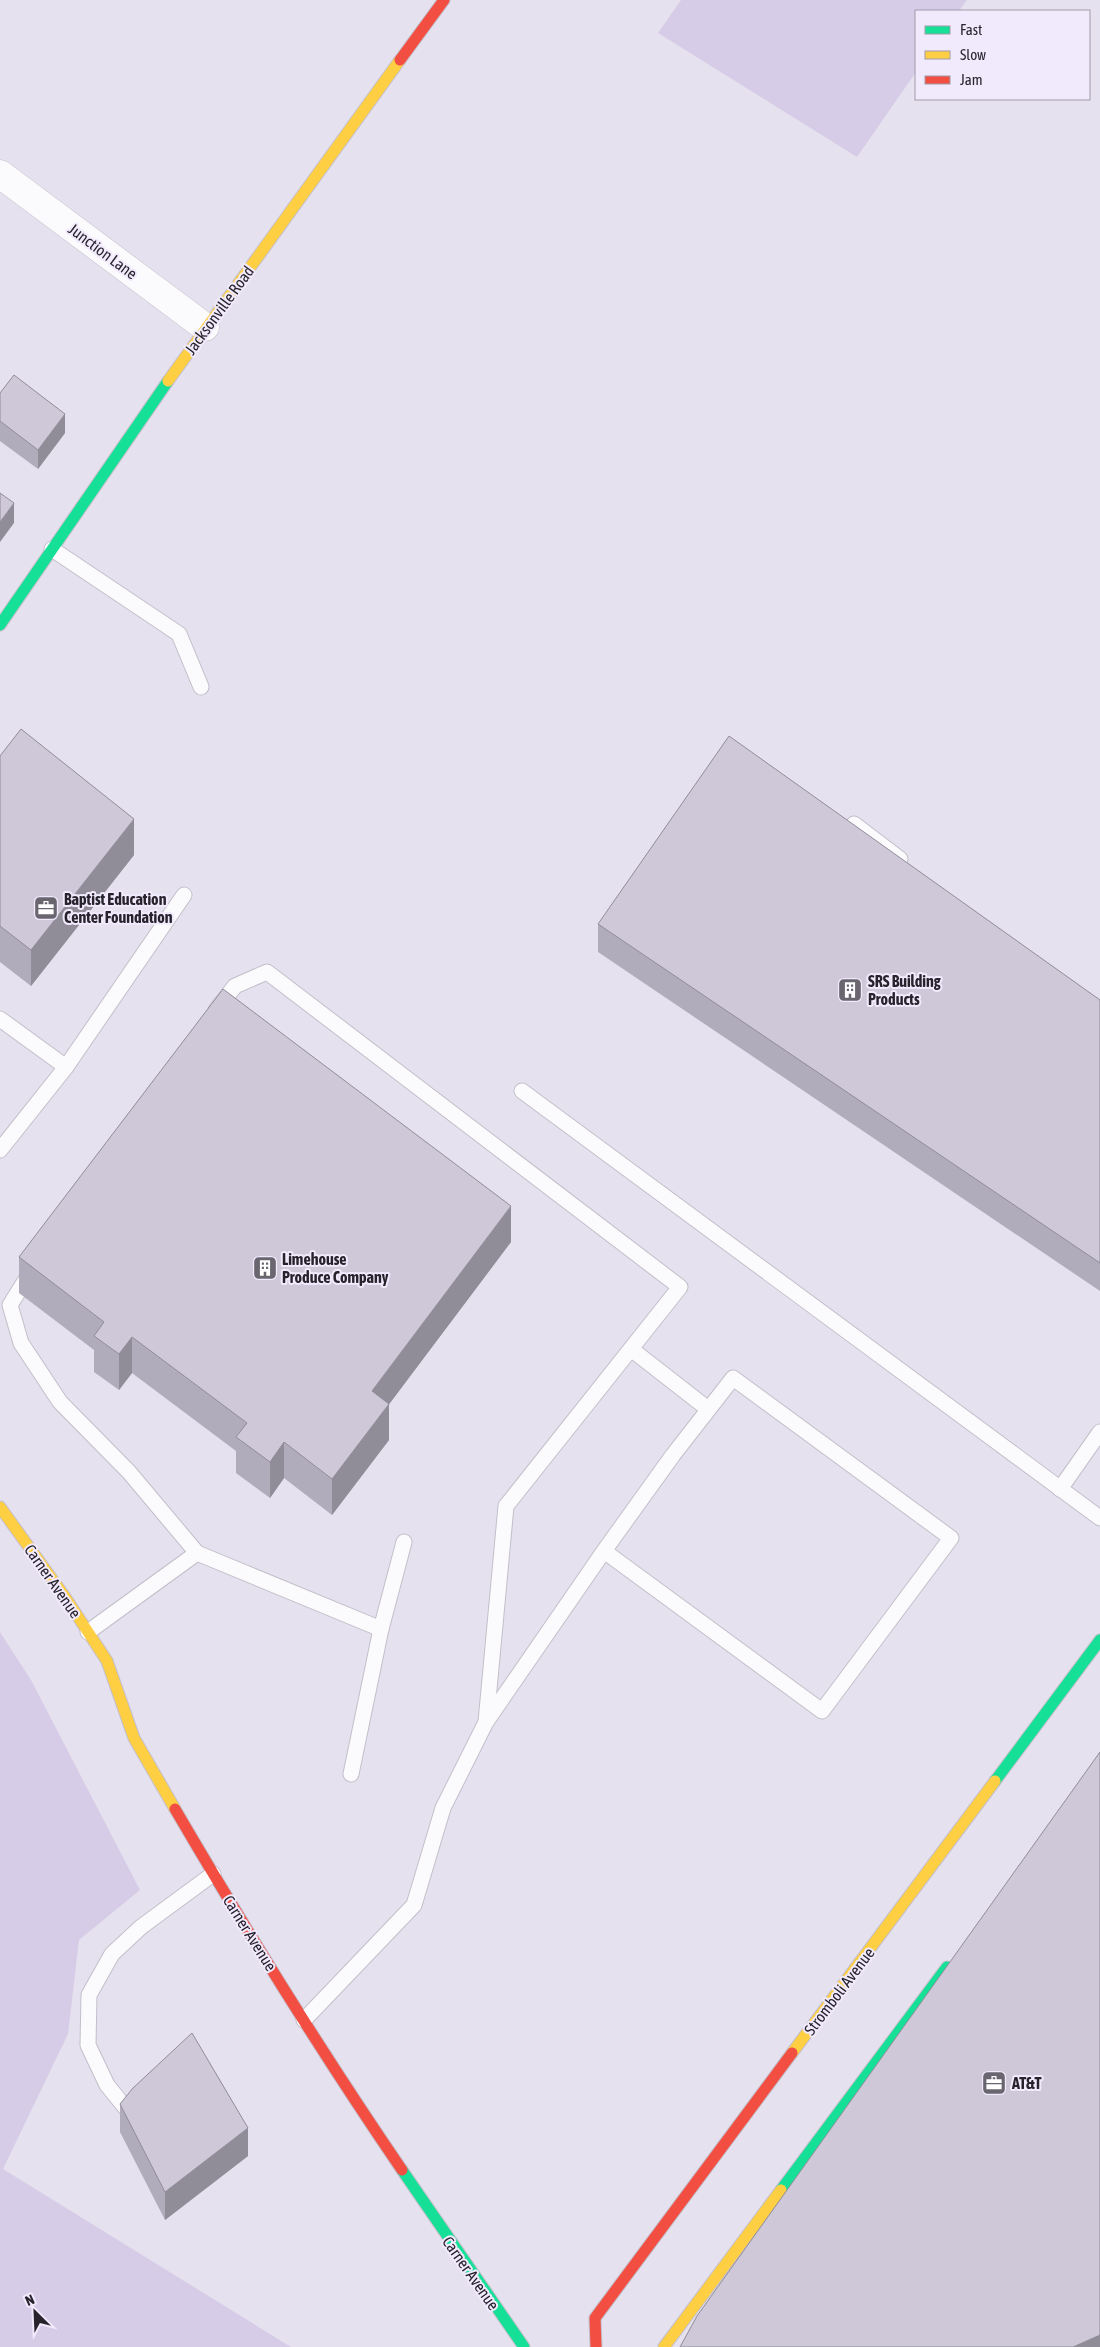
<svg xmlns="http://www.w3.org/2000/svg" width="1100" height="2347" font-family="'Asap Condensed',sans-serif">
  <rect width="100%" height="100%" fill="#e6e1ee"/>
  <!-- green -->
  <g fill="#d6cce7">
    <polygon points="681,0 967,0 959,11 916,11 916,72 857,157 658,33"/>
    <polygon points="0,1632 31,1680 140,1890 79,1940 68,2034 3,2169 291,2347 0,2347"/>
  </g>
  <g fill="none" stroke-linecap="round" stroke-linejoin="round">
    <defs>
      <g id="lane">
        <polyline points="52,549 179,634 201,687"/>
        <polyline points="854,824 900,859"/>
        <polyline points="216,1010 235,986 267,972 680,1287 506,1506 486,1722"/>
        <polyline points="0,1019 66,1067"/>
        <polyline points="522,1091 1100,1518"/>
        <polyline points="0,1150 66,1067 184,895"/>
        <polyline points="30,1273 10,1305 21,1343 60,1402 129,1472 197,1553"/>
        <polyline points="631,1349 708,1409"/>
        <polyline points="1060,1489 1100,1432"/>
        <polyline points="88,1632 197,1553 381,1629 404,1542"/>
        <polyline points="351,1774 381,1629"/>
        <polyline points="304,2020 414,1905 443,1808 486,1722 604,1551 673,1455 733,1378 951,1538 822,1711 604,1551"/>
        <polyline points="133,2117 107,2085 88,2045 89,1995 112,1954 141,1927 213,1874"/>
      </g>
      <polyline id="street" points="0,174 205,327"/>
      <g id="fast">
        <polyline points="0,625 168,381"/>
        <polyline points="995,1781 1100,1640"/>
        <polyline points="402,2170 524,2347"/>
        <polyline points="781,2190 947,1967"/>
      </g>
      <g id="slow">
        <polyline points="168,381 400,60"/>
        <polyline points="0,1507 65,1597 107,1661 134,1738 175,1809"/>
        <polyline points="792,2053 995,1781"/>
        <polyline points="664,2347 781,2190"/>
      </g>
      <g id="jam">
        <polyline points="400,60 444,0"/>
        <path d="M 175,1809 C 247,1932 322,2053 402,2170"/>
        <polyline points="596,2347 595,2318 792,2053"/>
      </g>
    </defs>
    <!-- lane casing -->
    <use href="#lane" stroke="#c3bfca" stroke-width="17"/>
    <!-- street casing -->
    <use href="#street" stroke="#c3bfca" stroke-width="29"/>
    <!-- fast casing -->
    <use href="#fast" stroke="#c3bfca" stroke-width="13"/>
    <!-- slow casing -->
    <use href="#slow" stroke="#c3bfca" stroke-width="13"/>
    <!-- jam casing -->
    <use href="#jam" stroke="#c3bfca" stroke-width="13"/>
    <!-- lane -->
    <use href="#lane" stroke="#fbfafc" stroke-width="15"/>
    <!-- street -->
    <use href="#street" stroke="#fbfafc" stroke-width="28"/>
    <!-- fast -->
    <use href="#fast" stroke="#16e098" stroke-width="11"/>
    <!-- slow -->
    <use href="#slow" stroke="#ffcf43" stroke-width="11"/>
    <!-- jam -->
    <use href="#jam" stroke="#f24e42" stroke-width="11"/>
  </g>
  <!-- wall -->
  <g fill="#b1acbb">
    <polygon points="0,393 65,433 38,469 0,441"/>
    <polygon points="0,756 134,855 31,986 0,962"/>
    <polygon points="598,924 1100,1000 1100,1291 598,952"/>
    <polygon points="511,1242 389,1404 389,1440 332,1515 284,1478 270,1498 236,1473 236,1451 132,1373 119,1390 94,1372 94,1350 19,1293 19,1257"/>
    <polygon points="120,2104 248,2156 165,2220 120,2132"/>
  </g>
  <!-- shaded-wall -->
  <g fill="#908c98">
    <polygon points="65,414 65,433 38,469 38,450"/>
    <polygon points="14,503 14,523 0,542 0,522"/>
    <polygon points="134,819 134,855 31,986 31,950"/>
    <polygon points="511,1206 511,1242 372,1427 372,1391"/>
    <polygon points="132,1337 132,1373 119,1390 119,1354"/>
    <polygon points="389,1404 389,1440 332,1515 332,1479"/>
    <polygon points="284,1442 284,1478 270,1498 270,1462"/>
    <polygon points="248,2128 248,2156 165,2220 165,2192"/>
    <polygon points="1100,2335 1100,2347 1073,2347"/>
  </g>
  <!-- building -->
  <g fill="#cec8d9" stroke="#908c98">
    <polygon points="14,375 65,414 38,450 0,421 0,393"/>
    <polygon points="0,493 14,503 0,522"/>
    <polygon points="21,729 134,819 31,950 0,926 0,756"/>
    <polygon points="729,736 1100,1000 1100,1263 598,924"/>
    <polygon points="223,989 511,1206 372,1391 389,1404 332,1479 284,1442 270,1462 236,1437 247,1423 132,1337 119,1354 94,1336 104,1322 19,1257"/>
    <polygon points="1100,1752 1100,2335 1073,2347 680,2347 697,2316"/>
    <polygon points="192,2033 248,2128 165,2192 120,2104 133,2088"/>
  </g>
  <!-- icons -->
  <defs>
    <symbol id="office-square" viewBox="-11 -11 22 22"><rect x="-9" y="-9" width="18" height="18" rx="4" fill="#6a6670" stroke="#f1eafd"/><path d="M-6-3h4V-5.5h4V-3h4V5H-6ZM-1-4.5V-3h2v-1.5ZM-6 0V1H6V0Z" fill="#fff"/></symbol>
    <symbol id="building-square" viewBox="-11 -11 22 22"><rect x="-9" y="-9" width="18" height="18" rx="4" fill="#6a6670" stroke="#f1eafd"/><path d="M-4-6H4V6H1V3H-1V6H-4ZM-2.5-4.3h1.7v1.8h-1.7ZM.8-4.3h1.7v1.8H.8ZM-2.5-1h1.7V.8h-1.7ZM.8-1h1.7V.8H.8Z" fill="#fff"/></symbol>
  </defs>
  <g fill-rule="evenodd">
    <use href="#office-square" x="32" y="894" width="28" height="28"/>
    <use href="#building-square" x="836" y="976" width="28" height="28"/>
    <use href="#building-square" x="251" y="1254" width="28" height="28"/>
    <use href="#office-square" x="980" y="2069" width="28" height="28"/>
  </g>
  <g text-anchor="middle" stroke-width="4" stroke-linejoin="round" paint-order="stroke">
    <!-- street labels -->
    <g font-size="16" fill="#27232c" stroke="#f1eafd">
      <text transform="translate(103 251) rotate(37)" y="6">Junction Lane</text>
      <text transform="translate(219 310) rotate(-54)" y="6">Jacksonville Road</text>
      <text transform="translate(53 1581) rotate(55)" y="6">Carner Avenue</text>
      <text transform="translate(250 1933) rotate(58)" y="6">Carner Avenue</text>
      <text transform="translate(839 1991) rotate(-53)" y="6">Stromboli Avenue</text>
      <text transform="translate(471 2273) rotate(55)" y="6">Carner Avenue</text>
    </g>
    <!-- poi labels -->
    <g font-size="16" font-weight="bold" fill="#27232c" stroke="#f1eafd" text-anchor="start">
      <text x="64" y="905">Baptist Education<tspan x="64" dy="18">Center Foundation</tspan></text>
      <text x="868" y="987">SRS Building<tspan x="868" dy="18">Products</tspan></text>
      <text x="282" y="1265">Limehouse<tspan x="282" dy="18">Produce Company</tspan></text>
      <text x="1012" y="2089">AT&amp;T</text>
    </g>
  </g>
  <!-- legend -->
  <rect x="915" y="10" width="175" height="90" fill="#f1eafd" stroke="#a09aa9"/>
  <rect x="925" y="26" width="25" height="8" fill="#16e098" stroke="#a09aa9"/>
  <text x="960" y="35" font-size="15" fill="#27232c">Fast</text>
  <rect x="925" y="51" width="25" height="8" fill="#ffcf43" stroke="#a09aa9"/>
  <text x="960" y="60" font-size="15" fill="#27232c">Slow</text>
  <rect x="925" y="76" width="25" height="8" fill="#f24e42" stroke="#a09aa9"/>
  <text x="960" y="85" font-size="15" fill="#27232c">Jam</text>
  <!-- north arrow -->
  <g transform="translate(35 2312) rotate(336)" stroke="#f1eafd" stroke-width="4" paint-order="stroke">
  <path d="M0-4L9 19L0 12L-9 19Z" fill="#27232c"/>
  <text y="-8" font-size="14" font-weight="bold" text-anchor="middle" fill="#27232c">N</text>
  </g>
</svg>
